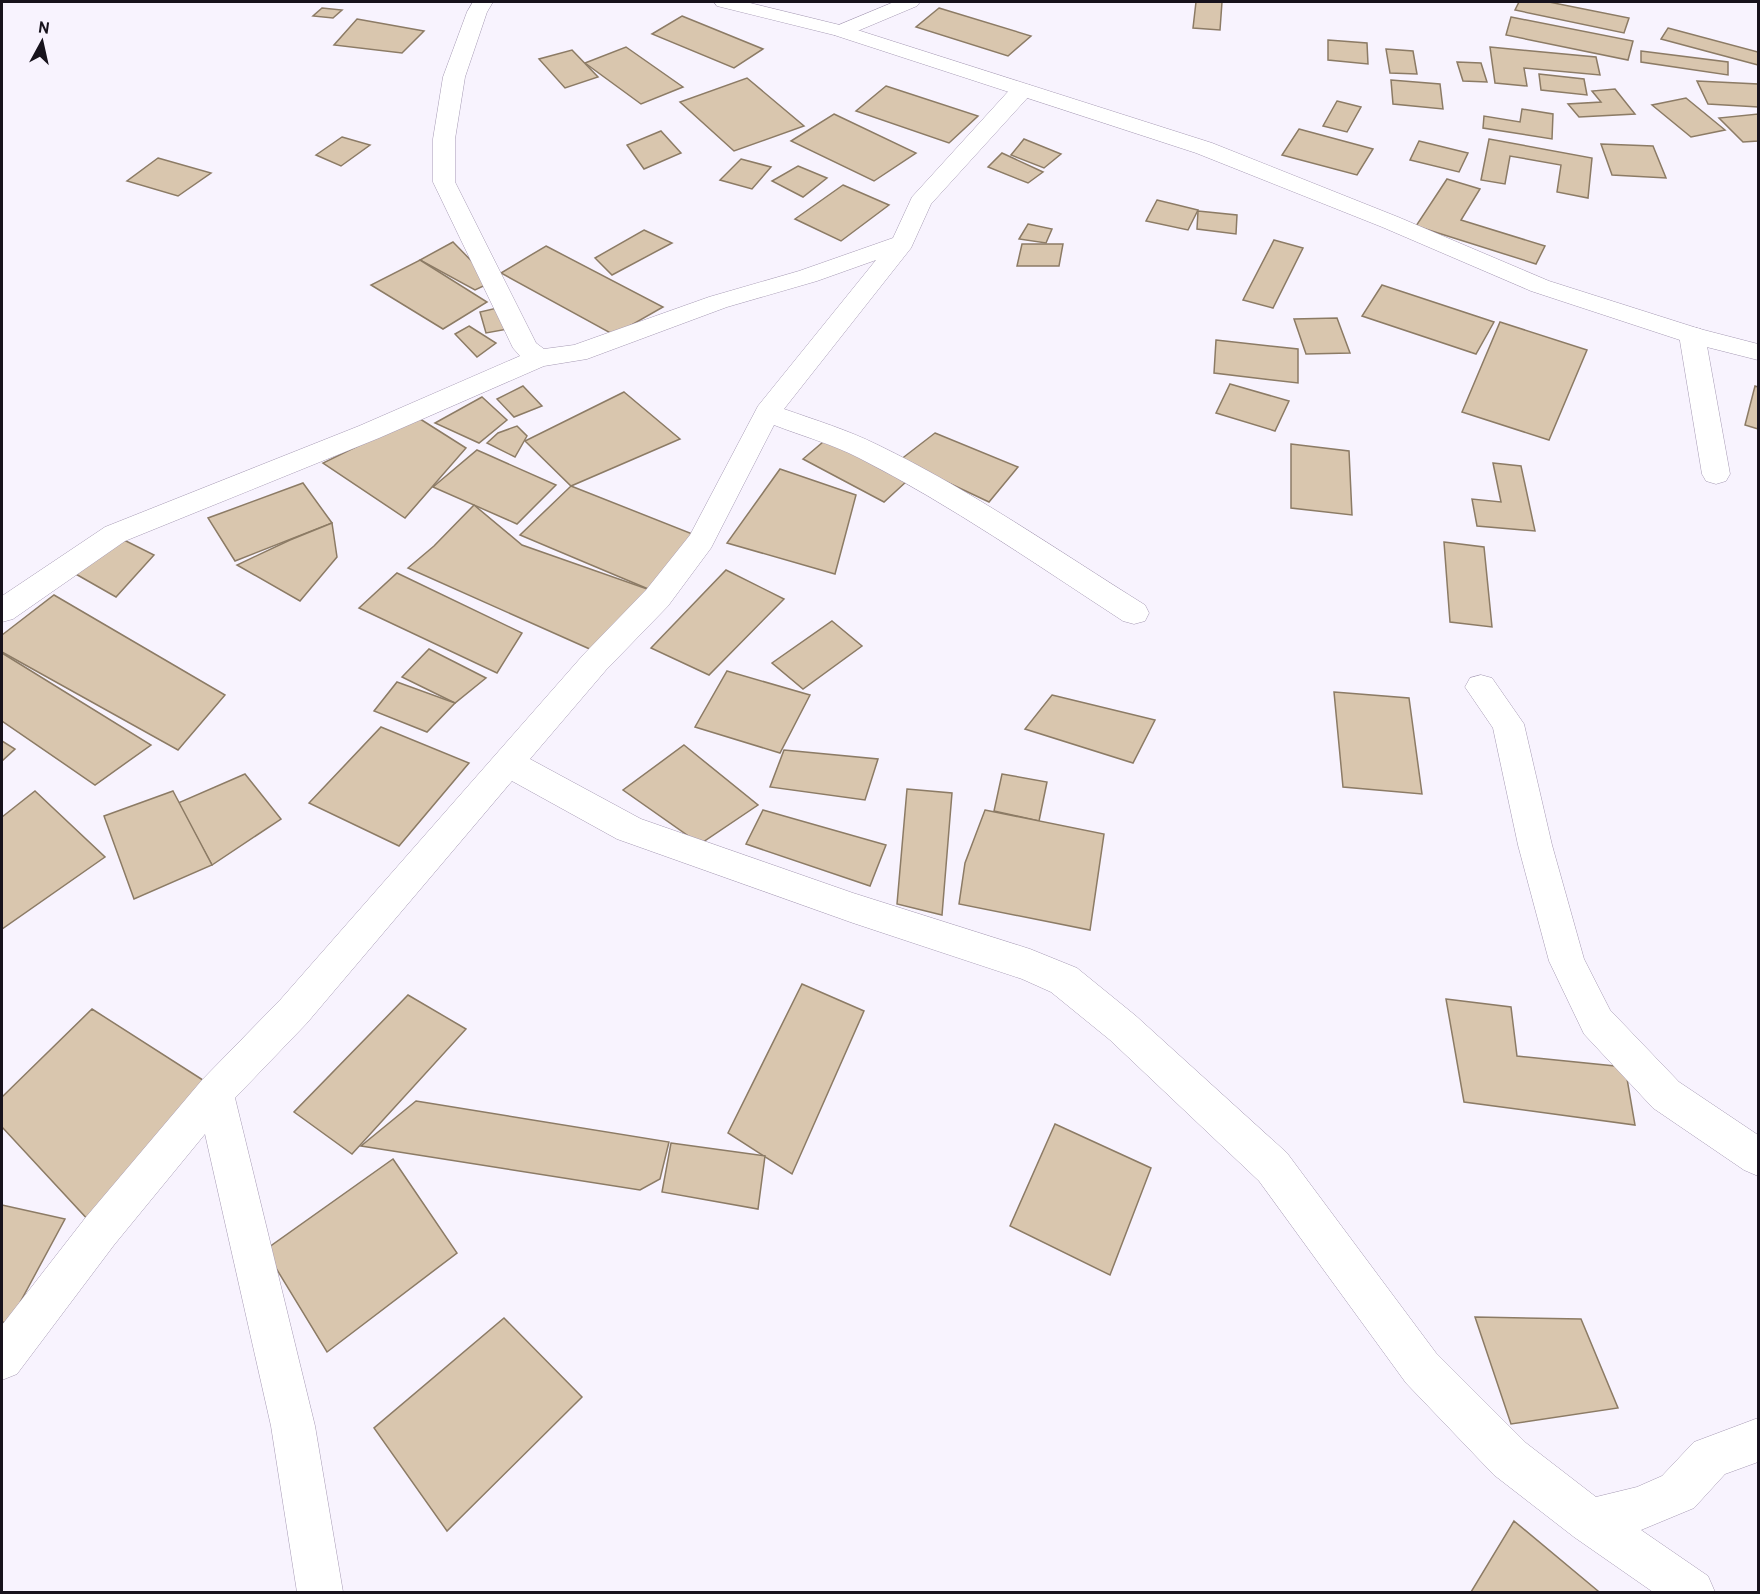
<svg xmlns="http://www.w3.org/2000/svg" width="1760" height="1594" font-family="Overpass,sans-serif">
  <rect width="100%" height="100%" fill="#f8f3fe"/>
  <!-- building -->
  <g fill="#d9c6ae" stroke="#8c7b65" stroke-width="1.5">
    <polygon points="1196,2 1222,2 1220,30 1193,28"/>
    <polygon points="1519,2 1549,2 1629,18 1624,33 1515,10"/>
    <polygon points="322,8 342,10 333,18 313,16"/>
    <polygon points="939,8 1031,36 1008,56 916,27"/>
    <polygon points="682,16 763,49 734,68 652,34"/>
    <polygon points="1511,17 1633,41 1628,60 1506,35"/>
    <polygon points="357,19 424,31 402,53 334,45"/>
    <polygon points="1668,28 1758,52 1758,65 1661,39"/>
    <polygon points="1328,40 1367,43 1368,64 1328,60"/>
    <polygon points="626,47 683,87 641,104 585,63"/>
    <polygon points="1490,47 1596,57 1600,75 1524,68 1527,86 1495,83"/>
    <polygon points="1386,49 1413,51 1417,74 1390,73"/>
    <polygon points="572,50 598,77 565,88 539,59"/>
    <polygon points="1641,51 1728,62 1728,75 1641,62"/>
    <polygon points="1457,62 1481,63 1487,82 1463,81"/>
    <polygon points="1539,74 1584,79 1587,95 1541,90"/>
    <polygon points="747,78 804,126 734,151 680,102"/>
    <polygon points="1391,80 1440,84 1443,109 1393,104"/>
    <polygon points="1697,81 1758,84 1758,107 1708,104"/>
    <polygon points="886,86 978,116 949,143 856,111"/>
    <polygon points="1615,89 1635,114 1579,117 1568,104 1601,102 1592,91"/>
    <polygon points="1686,98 1725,130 1691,137 1652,105"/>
    <polygon points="1337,101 1361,107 1347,132 1323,126"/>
    <polygon points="1522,109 1553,114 1552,139 1483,128 1484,116 1520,122"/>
    <polygon points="834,114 916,153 874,181 791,141"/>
    <polygon points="1758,114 1758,141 1743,142 1719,118"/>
    <polygon points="1299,129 1373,149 1357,175 1282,155"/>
    <polygon points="661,131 681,153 644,169 627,145"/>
    <polygon points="342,137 370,145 341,166 316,155"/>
    <polygon points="1024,139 1061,154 1044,168 1011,155"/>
    <polygon points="1489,139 1592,158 1588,198 1557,192 1561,165 1510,156 1505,184 1481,180"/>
    <polygon points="1419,141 1468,153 1459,172 1410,160"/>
    <polygon points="1601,144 1653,146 1666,178 1612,175"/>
    <polygon points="1002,153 1043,172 1028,183 988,167"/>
    <polygon points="158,158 211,173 178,196 127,181"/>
    <polygon points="741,159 771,167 752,189 720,180"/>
    <polygon points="798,166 827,178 803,197 772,181"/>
    <polygon points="1447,179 1480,189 1461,220 1545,246 1536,264 1416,226"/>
    <polygon points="843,185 889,205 841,241 795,219"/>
    <polygon points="1157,200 1198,210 1188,230 1146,221"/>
    <polygon points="1198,211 1237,215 1236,234 1197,229"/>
    <polygon points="1028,224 1052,229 1046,243 1019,239"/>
    <polygon points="644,230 672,243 612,275 595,258"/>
    <polygon points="1274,240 1303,248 1273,308 1243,300"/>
    <polygon points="453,242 492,282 475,290 420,260"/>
    <polygon points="1022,244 1063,244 1059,266 1017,266"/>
    <polygon points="546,246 663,307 614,335 501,273"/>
    <polygon points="420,260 487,302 443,329 371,285"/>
    <polygon points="1382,285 1494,322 1476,354 1362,316"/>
    <polygon points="497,308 508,329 486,333 480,312"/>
    <polygon points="1337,318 1350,353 1306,354 1294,319"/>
    <polygon points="1500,322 1587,350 1549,440 1462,412"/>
    <polygon points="469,326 496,343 477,357 455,334"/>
    <polygon points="1216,340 1298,349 1298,383 1214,373"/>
    <polygon points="1230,384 1289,401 1275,431 1216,413"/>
    <polygon points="523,386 542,406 514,417 497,399"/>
    <polygon points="1755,386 1758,387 1758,429 1745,425"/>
    <polygon points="624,392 680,439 571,486 525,441"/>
    <polygon points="482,397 507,420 479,443 435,423"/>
    <polygon points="417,417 466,448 405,518 323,463"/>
    <polygon points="517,426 527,436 515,457 487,443 498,433"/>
    <polygon points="935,433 1018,467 989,502 900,460"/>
    <polygon points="829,437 907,481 884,502 803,459"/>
    <polygon points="1291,444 1349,451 1352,515 1291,508"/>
    <polygon points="477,450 556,485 517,524 433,487"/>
    <polygon points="1493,463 1521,466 1535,531 1477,526 1472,499 1501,502"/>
    <polygon points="780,469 856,495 835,574 727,543"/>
    <polygon points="303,483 332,523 235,561 208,518"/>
    <polygon points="571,486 700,537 653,591 520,535"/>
    <polygon points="474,505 522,545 653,591 592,650 408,568 434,546"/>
    <polygon points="332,523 337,557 300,601 237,565 290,540"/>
    <polygon points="116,536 154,555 116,597 74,573"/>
    <polygon points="1444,542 1484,547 1492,627 1450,622"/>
    <polygon points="726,570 784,599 709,675 651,648"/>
    <polygon points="397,573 522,633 497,673 359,608"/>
    <polygon points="54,595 225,695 178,750 2,652 2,635"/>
    <polygon points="832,621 862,646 803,689 772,663"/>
    <polygon points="429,649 486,678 455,703 402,677"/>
    <polygon points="2,653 151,745 95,785 2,721"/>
    <polygon points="727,671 810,695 780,753 695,727"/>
    <polygon points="397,682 455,703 427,732 374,711"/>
    <polygon points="1334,692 1409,698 1422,794 1343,787"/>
    <polygon points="1052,695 1155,720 1133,763 1025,729"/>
    <polygon points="381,727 469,763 399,846 309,803"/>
    <polygon points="2,741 15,749 2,761"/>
    <polygon points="684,745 758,805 700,844 623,790"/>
    <polygon points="784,750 878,759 865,800 770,787"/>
    <polygon points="245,774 281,819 212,865 178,803"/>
    <polygon points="1002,774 1047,782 1039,821 994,811"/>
    <polygon points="907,789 952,793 942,915 897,904"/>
    <polygon points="35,791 105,857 2,929 2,817"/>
    <polygon points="173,791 212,865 134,899 104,816"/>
    <polygon points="763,810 886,845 870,886 746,844"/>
    <polygon points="985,810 1104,834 1090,930 959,904 965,863"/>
    <polygon points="802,984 864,1011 792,1174 728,1133"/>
    <polygon points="408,995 466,1029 352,1154 294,1112"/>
    <polygon points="1446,999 1511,1007 1517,1056 1625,1067 1635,1125 1464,1102"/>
    <polygon points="92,1009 206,1082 92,1224 2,1127 2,1097"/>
    <polygon points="416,1101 669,1142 660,1179 640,1190 361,1146"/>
    <polygon points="1055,1124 1151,1168 1110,1275 1010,1226"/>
    <polygon points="671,1143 765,1156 758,1209 662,1192"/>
    <polygon points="393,1159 457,1253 327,1352 265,1250"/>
    <polygon points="2,1205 65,1219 9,1323 2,1322"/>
    <polygon points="1475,1317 1581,1319 1618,1408 1511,1424"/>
    <polygon points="504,1318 582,1397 447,1531 374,1428"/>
    <polygon points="1514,1521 1598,1591 1597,1592 1471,1592"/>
  </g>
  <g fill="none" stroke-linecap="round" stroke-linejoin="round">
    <defs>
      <g id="minor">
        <path d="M 473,2 L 493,2 L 487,12 L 465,77 L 455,139 L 455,182 L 536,343 L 544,349 L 574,345 L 709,297 L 799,271 L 893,238 L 912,197 L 1014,85 L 1022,84 L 1030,85 L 1033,90 L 1030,95 L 931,204 L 911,248 L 784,409 C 815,420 848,430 878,445 C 971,490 1057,550 1145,605 L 1149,613 L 1145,621 L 1134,624 L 1123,621 C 1037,565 951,505 859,458 C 832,444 802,436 774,425 L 711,548 L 668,606 L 606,670 L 530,759 L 641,819 L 853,893 L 1030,949 L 1077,968 L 1136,1016 L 1287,1153 L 1436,1353 L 1526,1443 L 1596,1497 L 1637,1487 L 1662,1476 L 1694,1442 L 1758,1418 L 1758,1462 L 1725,1474 L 1694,1508 L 1641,1530 L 1708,1576 L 1715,1592 L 1653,1592 L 1574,1537 L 1494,1475 L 1406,1383 L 1259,1181 L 1110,1040 L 1051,992 L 1022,979 L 853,923 L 617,839 L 512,781 L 307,1023 L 235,1098 L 315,1426 L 343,1592 L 297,1592 L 271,1426 L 205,1134 L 114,1245 L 17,1374 L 2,1380 L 2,1325 L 86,1217 L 202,1080 L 281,999 L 584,654 L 646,590 L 690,535 L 758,406 L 876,260 L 817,281 L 727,307 L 587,359 L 544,366 L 379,438 L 125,541 L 13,619 L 2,622 L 2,596 L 105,527 L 359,426 L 520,356 L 513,348 L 433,182 L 433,139 L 443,77 L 467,12 Z"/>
        <polygon points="894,2 920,2 917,6 848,35 834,35 831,31 834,27"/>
        <polygon points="1692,327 1701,329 1705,335 1730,474 1726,481 1716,484 1706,481 1702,474 1679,335 1683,329"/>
        <polygon points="1481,675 1492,678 1524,724 1552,845 1584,959 1610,1010 1679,1082 1758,1135 1758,1176 1744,1170 1653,1108 1584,1034 1549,961 1518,845 1493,728 1465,687 1470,678"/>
      </g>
      <polygon id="secondary" points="714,2 746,2 848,27 1212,143 1398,217 1549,281 1700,329 1758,344 1758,360 1683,341 1531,291 1382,227 1196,153 834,35 717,6"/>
    </defs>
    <!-- minor casing -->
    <use href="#minor" stroke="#a69ab4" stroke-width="1"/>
    <!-- secondary casing -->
    <use href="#secondary" stroke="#a69ab4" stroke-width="1"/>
    <!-- minor -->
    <use href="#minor" fill="#fff" fill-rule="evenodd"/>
    <!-- secondary -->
    <use href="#secondary" fill="#fff" fill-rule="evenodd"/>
  </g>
  <!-- border -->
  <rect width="1760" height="1594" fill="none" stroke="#17121c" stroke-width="6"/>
  <!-- north arrow -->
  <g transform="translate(42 42) rotate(8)" stroke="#f8f3fe" stroke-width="4.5" paint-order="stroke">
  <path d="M0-4.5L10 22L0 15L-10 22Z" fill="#17121c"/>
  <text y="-9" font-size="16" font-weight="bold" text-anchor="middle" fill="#17121c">N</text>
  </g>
</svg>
